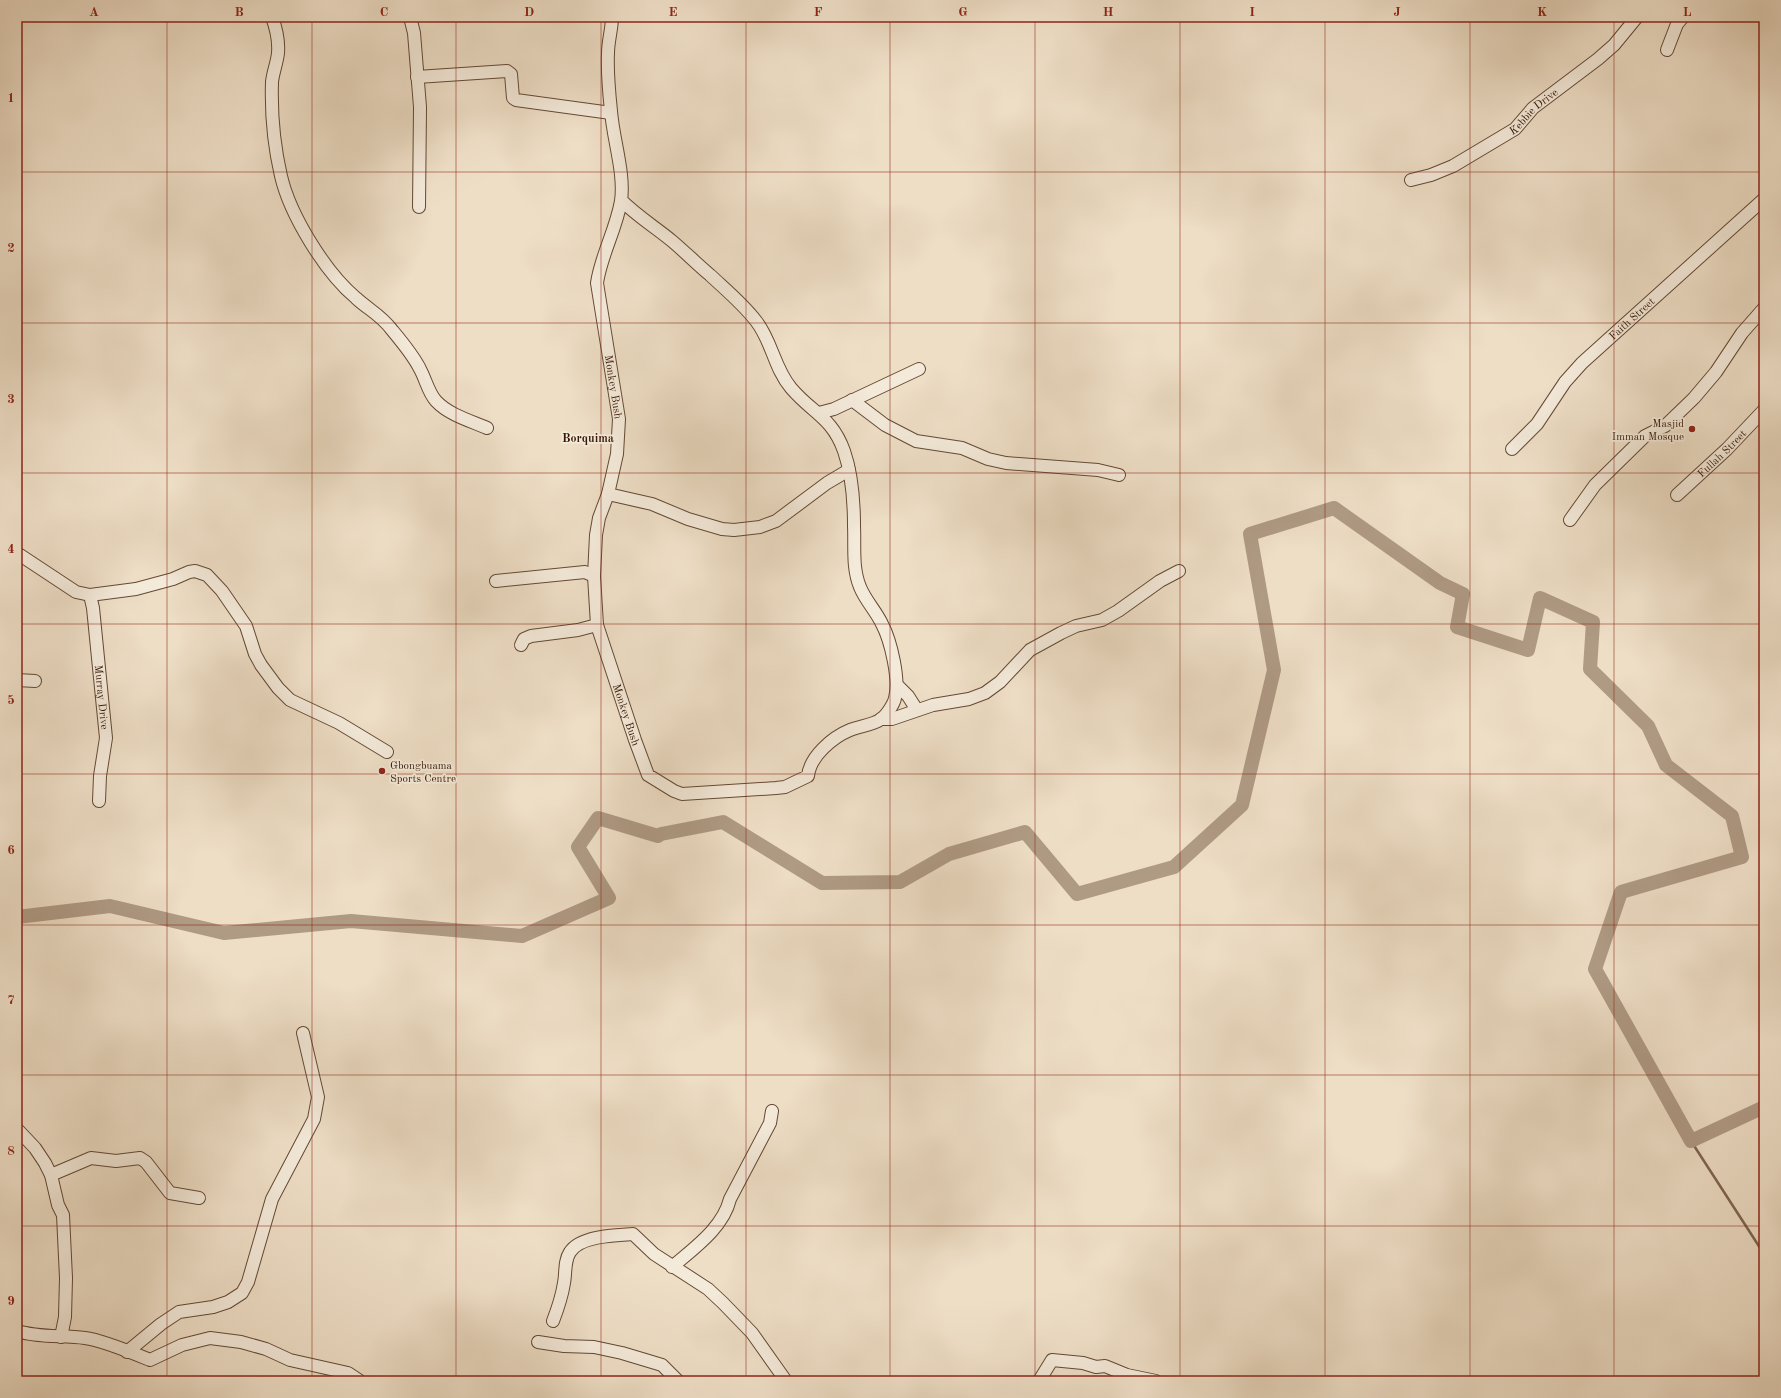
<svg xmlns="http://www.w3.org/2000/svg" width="1781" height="1398" font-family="'Old Standard TT',serif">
  <rect width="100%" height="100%" fill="#eedec6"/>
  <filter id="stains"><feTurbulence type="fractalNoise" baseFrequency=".005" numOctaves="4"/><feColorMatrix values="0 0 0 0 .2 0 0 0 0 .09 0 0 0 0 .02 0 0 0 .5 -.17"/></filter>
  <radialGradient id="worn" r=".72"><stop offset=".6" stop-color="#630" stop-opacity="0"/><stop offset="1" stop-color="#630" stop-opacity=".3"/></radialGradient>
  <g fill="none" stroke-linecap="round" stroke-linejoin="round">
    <!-- stream -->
    <polyline stroke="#7f6651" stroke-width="2.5" points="1691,1141 1764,1254"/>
    <!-- river -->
    <polyline stroke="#af9a84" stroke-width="14" points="17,917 110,906 224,933 351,921 522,936 609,898 578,847 598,818 658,836 661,834 723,822 822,883 900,882 949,854 1025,832 1077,894 1174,867 1242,805 1274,670 1250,534 1334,508 1440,583 1463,594 1457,627 1528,650 1540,598 1593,622 1590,669 1648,726 1666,765 1732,816 1742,857 1621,892 1595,969 1691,1141 1764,1107"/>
    <defs>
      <g id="minor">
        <path d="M 272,17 C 276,28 279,41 278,53 C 277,63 273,72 272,82 C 271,113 274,146 281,176 C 290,215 325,272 356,298 C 369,310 381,315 392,330 C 402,342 413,355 420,369 C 426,380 428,392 436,401 C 449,415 471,421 487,428"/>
        <polyline points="410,17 414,33 420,107 419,207"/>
        <path id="s1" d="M 612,17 C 612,29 608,41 608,53 C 607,72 609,92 611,111 C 613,139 625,173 621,201 C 616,230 601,255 597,283 L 619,419 L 617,454 L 608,494 L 599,518 L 596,535 L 594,576 L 597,625 L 635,740 L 648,775 L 674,791 L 682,794 L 776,788 L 785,787 L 808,776 C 810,756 833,737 850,730 C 859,726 874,725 881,719 C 886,716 894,704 895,698 C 900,680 891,641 882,624 C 876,611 865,600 860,587 C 852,568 855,546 854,526 C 854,501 852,474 844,451 C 832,417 812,413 791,388 C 774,368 772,341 756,321 C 743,304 726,290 710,275 C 697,264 685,252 672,241 C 655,227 637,216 621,200"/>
        <polyline points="1667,50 1677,24 1683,17"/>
        <polyline points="417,77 507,71 511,74 513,98 516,100 611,113"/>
        <path id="s2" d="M 1411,180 L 1431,175 L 1453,166 L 1515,129 L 1533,108 L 1598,59 L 1614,45 L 1637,17"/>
        <polyline points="852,400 885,425 916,441 962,448 988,459 1006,463 1098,470 1119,475"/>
        <polyline points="819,413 834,409 919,369"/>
        <path id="s3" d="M 1512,449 L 1537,424 L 1565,382 L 1582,363 L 1764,199"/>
        <polyline points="608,494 652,504 688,519 722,529 734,530 760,527 776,521 827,483 849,470"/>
        <path id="s4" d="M 1677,495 L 1727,449 L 1764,410"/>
        <polyline points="1570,520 1595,485 1645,436 1665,426 1694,398 1716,372 1742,333 1764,308"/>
        <polyline points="17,553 76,592 90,595 136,589 173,579 189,572 195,571 207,575 222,591 246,626 255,654 261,665 278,688 290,700 339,723 387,752"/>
        <polyline points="496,581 585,572 594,576"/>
        <path id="s5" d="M 90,595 L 93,608 L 106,738 L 100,776 L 99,801"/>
        <polyline points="521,645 524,639 531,636 578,630 597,625"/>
        <polyline points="17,680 35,681"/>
        <polyline points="897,685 908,696 917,710"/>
        <polyline points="881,719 892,719 933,705 969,699 985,693 1000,682 1030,650 1061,633 1076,626 1102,620 1118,611 1160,581 1179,571"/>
        <polyline points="17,1129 35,1148 45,1163 51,1175 58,1205 63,1215 66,1278 65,1317 61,1337"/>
        <polyline points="51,1175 91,1158 116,1161 140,1158 146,1162 170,1193 199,1198"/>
        <path d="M 672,1267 C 694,1248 723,1228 730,1199 L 770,1123 L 772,1111"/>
        <path d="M 553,1321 C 558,1308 562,1296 564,1283 C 566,1273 564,1261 570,1252 C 580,1236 615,1235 633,1234 L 654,1254 L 708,1289 L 723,1303 L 752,1333 L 786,1381"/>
        <path d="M 17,1331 C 39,1338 62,1335 85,1338 C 102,1340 133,1353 150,1360 L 182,1345 L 210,1338 L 241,1342 L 266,1349 L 290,1360 L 348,1373 L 360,1381"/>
        <polyline points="538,1342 564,1346 594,1347 622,1353 662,1365 678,1381"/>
        <polyline points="127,1352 161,1324 179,1312 213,1307 228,1302 242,1293 248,1282 272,1199 314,1119 318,1097 303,1033"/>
        <polyline points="1039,1381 1052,1360 1083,1363 1096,1367 1105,1366 1127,1375 1156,1381"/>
      </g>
    </defs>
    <!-- minor casing -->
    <use href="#minor" stroke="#644934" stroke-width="14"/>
    <!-- minor -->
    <use href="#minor" stroke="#f4eada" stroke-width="12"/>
  </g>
  <!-- grid -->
  <path fill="none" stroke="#8f2418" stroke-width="1" stroke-opacity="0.55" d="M 167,17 L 167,1381M 312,17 L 312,1381M 456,17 L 456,1381M 601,17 L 601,1381M 746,17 L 746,1381M 890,17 L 890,1381M 1035,17 L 1035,1381M 1180,17 L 1180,1381M 1325,17 L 1325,1381M 1470,17 L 1470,1381M 1614,17 L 1614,1381M 17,172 L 1764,172M 17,323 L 1764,323M 17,473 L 1764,473M 17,624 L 1764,624M 17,774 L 1764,774M 17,925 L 1764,925M 17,1075 L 1764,1075M 17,1226 L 1764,1226"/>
  <!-- markers -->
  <g fill="#8f2418" stroke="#f4eada" stroke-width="1.5">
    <circle cx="1692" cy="429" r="4"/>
    <circle cx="382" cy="771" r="4"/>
  </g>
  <g text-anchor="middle" stroke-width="3.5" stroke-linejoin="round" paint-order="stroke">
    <!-- street labels -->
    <g font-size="11" fill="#361704" stroke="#f4eada">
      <text dy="4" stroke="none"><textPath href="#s2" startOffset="142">Kebbie Drive</textPath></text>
      <text dy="4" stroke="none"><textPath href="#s3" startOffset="178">Faith Street</textPath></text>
      <text dy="4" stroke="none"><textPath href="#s1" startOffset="376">Monkey Bush</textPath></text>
      <text dy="4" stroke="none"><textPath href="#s4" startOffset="61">Fullah Street</textPath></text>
      <text dy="4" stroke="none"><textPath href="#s5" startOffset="103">Murray Drive</textPath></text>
      <text dy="4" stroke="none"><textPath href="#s1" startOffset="712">Monkey Bush</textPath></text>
    </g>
    <!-- poi labels -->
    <g font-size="11" fill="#361704" stroke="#f4eada" text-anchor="end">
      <text x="1684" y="427">Masjid<tspan x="1684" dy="13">Imman Mosque</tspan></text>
      <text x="390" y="769" text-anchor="start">Gbongbuama<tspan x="390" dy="13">Sports Centre</tspan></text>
    </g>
    <!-- neighbourhood labels -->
    <g font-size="12" font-weight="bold" fill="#361704" stroke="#f4eada">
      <text x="588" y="442">Borquima</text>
    </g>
  </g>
  <!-- margin -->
  <rect width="1781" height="1398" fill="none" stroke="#eedec6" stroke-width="44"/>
  <rect x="22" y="22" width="1737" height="1354" fill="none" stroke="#8f2418" stroke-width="1.5"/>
  <g font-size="13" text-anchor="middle" font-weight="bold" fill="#8f2418">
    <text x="94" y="16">A</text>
    <text x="239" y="16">B</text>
    <text x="384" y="16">C</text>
    <text x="529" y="16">D</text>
    <text x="673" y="16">E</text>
    <text x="818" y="16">F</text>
    <text x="963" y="16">G</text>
    <text x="1108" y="16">H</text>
    <text x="1252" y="16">I</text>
    <text x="1397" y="16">J</text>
    <text x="1542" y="16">K</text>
    <text x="1687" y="16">L</text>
    <text x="11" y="102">1</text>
    <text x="11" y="252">2</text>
    <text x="11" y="403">3</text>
    <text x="11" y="553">4</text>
    <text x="11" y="704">5</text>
    <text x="11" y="854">6</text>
    <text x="11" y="1004">7</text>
    <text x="11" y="1155">8</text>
    <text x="11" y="1305">9</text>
  </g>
  <rect width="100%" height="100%" filter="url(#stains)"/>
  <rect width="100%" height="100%" fill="url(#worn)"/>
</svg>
